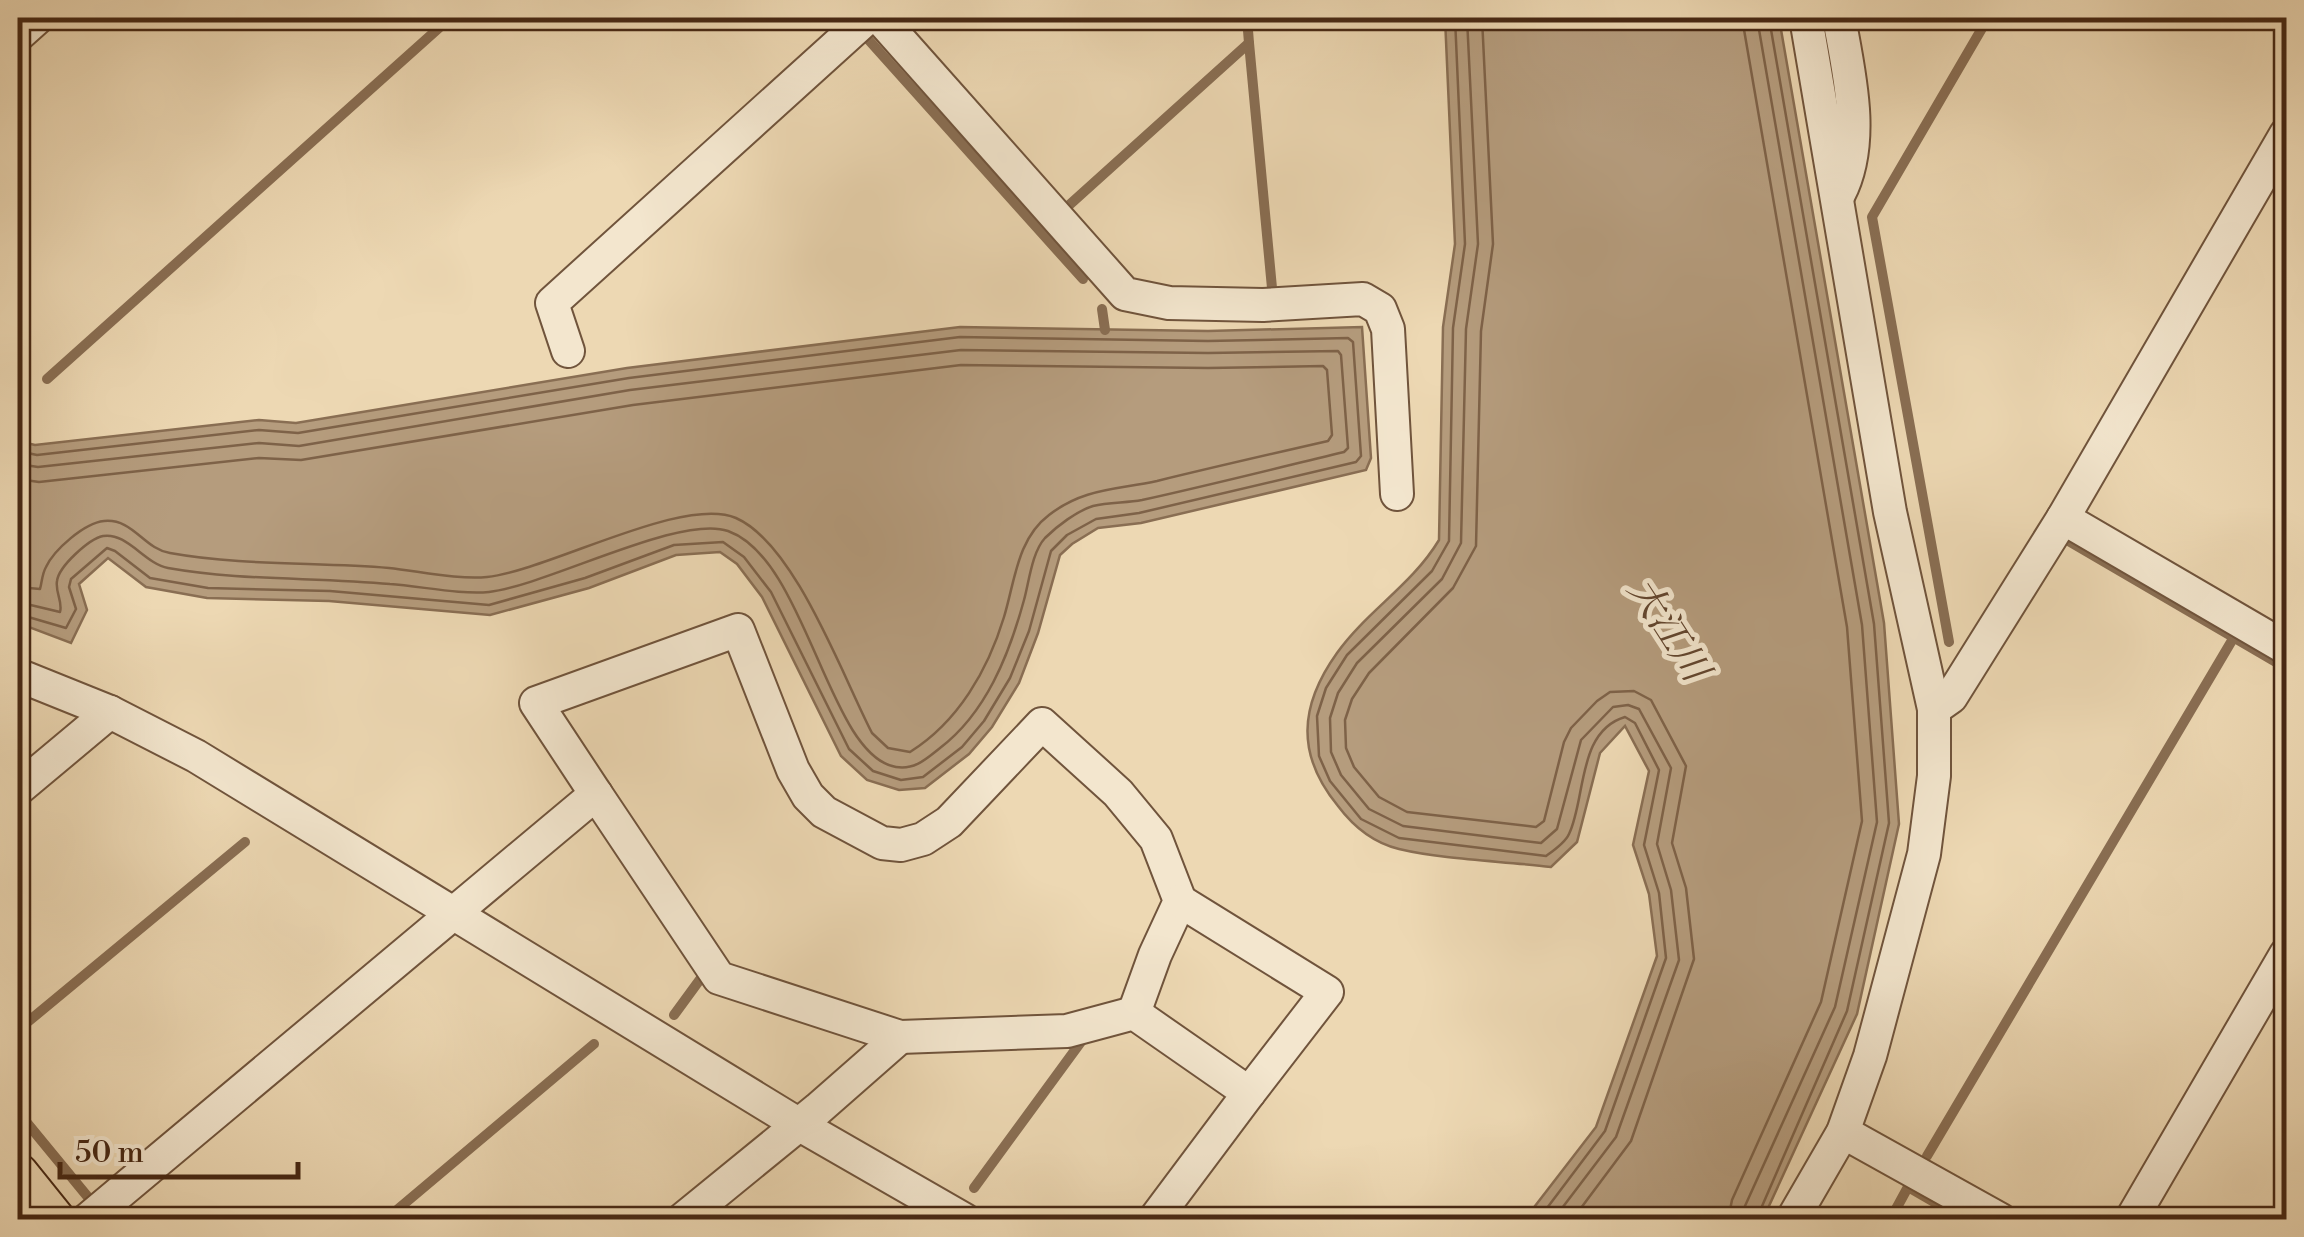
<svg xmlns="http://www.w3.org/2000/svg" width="2304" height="1237" font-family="'Libre Bodoni','Noto Serif JP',serif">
  <rect width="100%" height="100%" fill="#edd8b3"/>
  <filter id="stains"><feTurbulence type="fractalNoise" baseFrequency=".002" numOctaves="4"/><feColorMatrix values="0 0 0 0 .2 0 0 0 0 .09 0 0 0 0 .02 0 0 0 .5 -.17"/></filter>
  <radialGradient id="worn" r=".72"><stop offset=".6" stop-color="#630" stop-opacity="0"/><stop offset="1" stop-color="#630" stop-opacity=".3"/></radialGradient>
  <!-- water -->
  <g fill="#b59c7d" stroke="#896e53" stroke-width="2.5">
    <path d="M 1445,18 L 1779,18 L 1884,623 L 1899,824 L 1857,1014 L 1763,1219 L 1525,1219 L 1596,1127 L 1657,956 L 1649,894 L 1633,845 L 1649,771 L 1625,726 L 1600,753 L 1577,842 L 1551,867 C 1504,861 1445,860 1399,849 C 1374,843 1353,826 1338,806 C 1296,755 1299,706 1337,653 C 1367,611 1412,585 1439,540 L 1443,327 L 1455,244 Z"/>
    <polygon points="960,327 1208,331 1362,327 1371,458 1366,470 1141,523 1098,528 1072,544 1060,555 1038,633 1019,683 992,727 969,754 925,788 899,790 867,780 841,756 762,597 737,564 720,552 676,555 589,588 490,615 329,601 207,598 146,587 108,558 79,584 87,610 71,643 18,623 18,441 35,445 259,420 296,423 627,368"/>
  </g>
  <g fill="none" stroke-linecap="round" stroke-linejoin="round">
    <!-- shore -->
    <g stroke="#7e6248" stroke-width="2.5">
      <path d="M 1455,18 L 1465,244 L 1453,328 L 1449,541 L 1432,571 L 1347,655 L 1326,688 L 1317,716 L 1319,756 L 1330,781 L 1361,819 L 1399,838 L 1546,856 C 1553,851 1565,843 1569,834 C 1586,799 1577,731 1625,717 L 1635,723 L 1659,770 L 1644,845 L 1659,893 L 1666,958 L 1605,1131 L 1538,1220"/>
      <polyline points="1467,18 1478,244 1466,329 1461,543 1442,579 1357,663 1338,693 1330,718 1331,752 1341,775 1369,809 1403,826 1541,843 1557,829 1581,740 1613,707 1628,705 1639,709 1671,768 1657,844 1671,890 1679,960 1616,1137 1553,1220"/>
      <polyline points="1482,18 1493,244 1481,331 1476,546 1453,588 1369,673 1352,699 1345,720 1346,748 1354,767 1379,797 1407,812 1536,827 1544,821 1564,742 1571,728 1597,701 1610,692 1634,691 1651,700 1686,766 1672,843 1686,888 1694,959 1631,1141 1572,1220"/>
      <polyline points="18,451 37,455 259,430 298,433 629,378 960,337 1208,341 1348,338 1353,342 1361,456 1356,462 1139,513 1096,519 1067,535 1051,551 1029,631 1010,678 984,721 962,747 923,777 901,780 873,771 849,749 771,592 744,557 723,542 674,545 585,578 489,605 330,591 208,588 150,578 115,551 107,548 71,579 69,587 76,609 66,628 18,614"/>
      <path d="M 18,464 L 38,467 L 259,443 L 299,446 L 630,390 L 961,350 L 1208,353 L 1338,351 L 1341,355 L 1348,448 L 1344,452 C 1277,468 1210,485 1142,500 C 1126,503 1109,502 1093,506 C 1077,511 1057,526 1045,538 C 1032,552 1029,582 1024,600 C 1009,655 986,713 940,748 C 926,759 915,770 896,767 C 828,756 807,559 728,531 C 680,514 548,585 489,592 C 461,595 420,586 390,584 C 316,577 241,581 168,568 C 145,564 127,532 103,536 C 89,539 59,566 57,581 C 55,592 63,602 60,612 L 18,602"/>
      <path d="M 18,479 L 39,482 L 259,458 L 301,460 L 633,405 L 961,365 L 1208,368 L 1323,366 L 1327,370 L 1332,435 L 1328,441 C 1271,454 1214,467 1157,481 C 1116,490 1084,488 1049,515 C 1017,539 1015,581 1004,617 C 988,670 958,722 910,752 L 888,748 L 872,733 C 842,675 795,544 736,518 C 683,495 550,570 487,577 C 459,580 418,571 389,568 C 316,562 242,566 170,553 C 144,549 133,518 104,521 C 84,523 54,550 46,567 C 42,574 42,582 40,589 L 18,587"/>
      <polyline points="1728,1220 1732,1200 1821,1002 1862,821 1847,627 1742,18"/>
      <polyline points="1743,1220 1745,1206 1835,1007 1877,822 1862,625 1757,18"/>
      <polyline points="1756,1220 1847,1011 1889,823 1874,624 1769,18"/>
    </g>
    <!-- stream -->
    <g stroke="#896e53" stroke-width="10">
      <polyline points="866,37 1083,279"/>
      <polyline points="1249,43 1272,288"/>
      <polyline points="1067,207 1249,43 1247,18"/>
      <polyline points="1102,309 1105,330"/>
      <polyline points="47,379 450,18"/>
      <polyline points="2065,539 2286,668"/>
      <polyline points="1949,642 1872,217 1988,18"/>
      <polyline points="674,1015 704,974 702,971"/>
      <polyline points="18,1030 245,842"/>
      <polyline points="18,1112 92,1202"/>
      <polyline points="1927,1156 2234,637"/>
      <polyline points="974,1188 1086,1035"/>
      <polyline points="385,1220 594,1044"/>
      <polyline points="1890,1220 1908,1187 1965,1220"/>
    </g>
    <defs>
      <g id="minor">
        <polyline points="880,18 1125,294 1169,303 1263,305 1363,299 1380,309 1388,329 1397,494"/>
        <path d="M 1839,18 C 1849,73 1866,142 1839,194"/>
        <polyline points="18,35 37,18"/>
        <polyline points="568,351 552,303 867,18"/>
        <polyline points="2063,518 2286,648"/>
        <polyline points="18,675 110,712 196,756 798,1124 965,1220"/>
        <polyline points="1934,709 1951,697 2063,518 2286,134"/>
        <polyline points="18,789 110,712"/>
        <polyline points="596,794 536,703 738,630 793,770 808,796 824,812 882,843 901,845 923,839 949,822 1042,724 1118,793 1156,839 1180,901 1155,955 1134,1013"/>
        <polyline points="1180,901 1327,992 1249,1093"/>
        <polyline points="1843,1132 2001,1220"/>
        <polyline points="87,1220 596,794 719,978 900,1037 1067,1031 1134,1013 1249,1093 1154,1220"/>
        <polyline points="682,1220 818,1109 900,1037"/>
        <polyline points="1792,1220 1843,1132 1870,1056 1924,854 1934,776 1934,709 1890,512 1806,18"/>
        <polyline points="2131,1220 2286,954"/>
      </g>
      <polyline id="major" points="18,1174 55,1220"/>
    </defs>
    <!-- minor casing -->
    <use href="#minor" stroke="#70543c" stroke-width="36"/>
    <!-- major casing -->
    <use href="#major" stroke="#472814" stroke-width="44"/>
    <!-- minor -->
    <use href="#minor" stroke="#f3e6ce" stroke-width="32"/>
    <!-- major -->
    <use href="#major" stroke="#edd8b3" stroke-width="40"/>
  </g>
  <g text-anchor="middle" stroke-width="10" stroke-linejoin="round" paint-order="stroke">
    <!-- water labels -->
    <g font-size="38" font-style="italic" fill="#62452e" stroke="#f3e6ce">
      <text transform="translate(1669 629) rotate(57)" y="13">大江川</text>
    </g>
  </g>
  <!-- margin -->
  <rect width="2304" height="1237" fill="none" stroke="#edd8b3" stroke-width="60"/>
  <rect x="20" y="20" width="2264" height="1197" fill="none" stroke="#472814" stroke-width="5"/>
  <rect x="30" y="30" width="2244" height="1177" fill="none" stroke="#472814" stroke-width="2.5"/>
  <!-- scale -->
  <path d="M60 1162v15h238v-15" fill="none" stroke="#472814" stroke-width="5"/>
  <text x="75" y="1162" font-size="30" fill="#472814" stroke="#f3e6ce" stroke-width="8" paint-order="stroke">50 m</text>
  <rect width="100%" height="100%" filter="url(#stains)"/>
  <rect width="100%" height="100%" fill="url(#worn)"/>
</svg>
